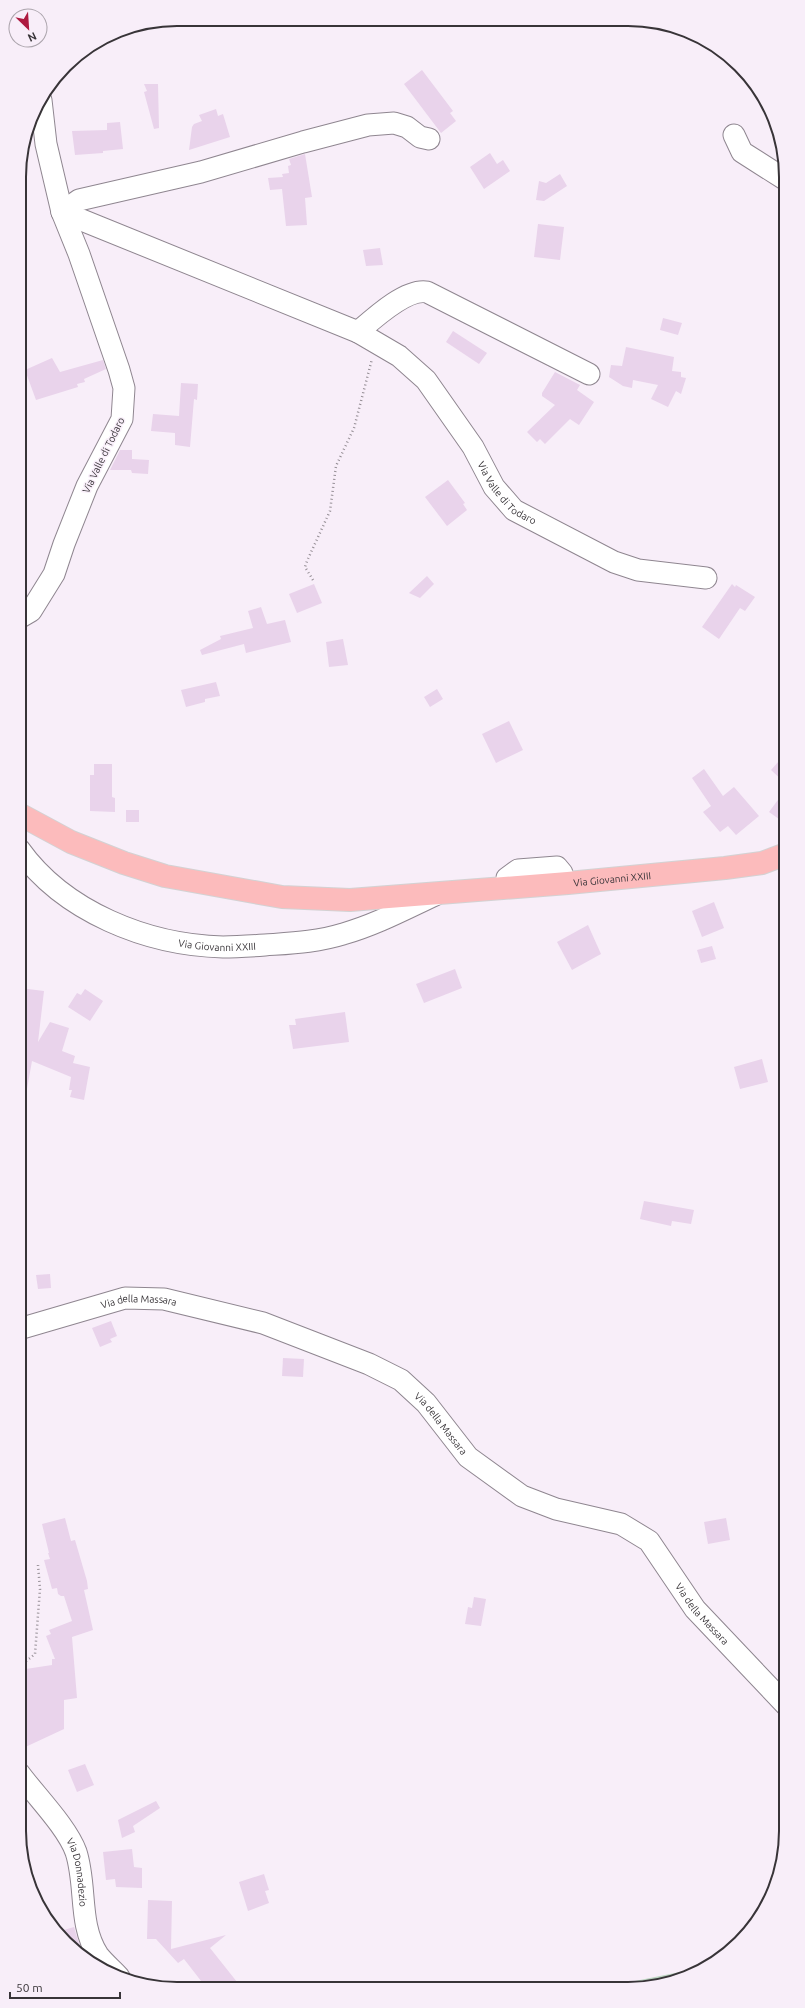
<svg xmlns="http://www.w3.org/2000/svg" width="805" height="2008" font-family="Ubuntu,sans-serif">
  <rect width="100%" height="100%" fill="#f8eef9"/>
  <!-- green -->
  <polygon fill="#bcd5c1" points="705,1967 669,1984 628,1989 595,1989"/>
  <!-- building -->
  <g fill="#e9d3eb">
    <polygon points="422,70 453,111 450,113 456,121 441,133 404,84"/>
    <polygon points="144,84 158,84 159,128 154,129 144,92 147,91"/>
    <polygon points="216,109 218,116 223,114 230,137 189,150 192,127 194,124 202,121 199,115"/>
    <polygon points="120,122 123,149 103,151 103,153 75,155 72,131 107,130 107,123"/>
    <polygon points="490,153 497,164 503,160 510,171 484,189 470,167"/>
    <polygon points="305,154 312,197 305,198 307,225 286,226 282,189 270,190 268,178 283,177 282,174 289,173 288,166 291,165 289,159"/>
    <polygon points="560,174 567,186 544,201 536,200 539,181 546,183"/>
    <polygon points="538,224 564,227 560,260 534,257"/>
    <polygon points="380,248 383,265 366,266 363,250"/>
    <polygon points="663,318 682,323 678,335 660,330"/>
    <polygon points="453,331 487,353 479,364 446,342"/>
    <polygon points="626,347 674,357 672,371 681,372 681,377 686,378 681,394 676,391 668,407 651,399 658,385 633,380 632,388 623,386 609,377 611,365 622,366"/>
    <polygon points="52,358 60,372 103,360 106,369 84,379 85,382 77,384 78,387 36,400 25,370"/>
    <polygon points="555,372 580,385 577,390 594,402 579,425 570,419 545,444 540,439 537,442 527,432 555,405 542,396 542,393"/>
    <polygon points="181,383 198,384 197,400 194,399 190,447 175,445 175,433 151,431 153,414 179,416"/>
    <polygon points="120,450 132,450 132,459 149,460 148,474 132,473 131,470 110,470"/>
    <polygon points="448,480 465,503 463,504 467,510 447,526 425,497"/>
    <polygon points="427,576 434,584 420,598 409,593"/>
    <polygon points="314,584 322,603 297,613 289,594"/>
    <polygon points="732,584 735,587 736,585 755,597 745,611 740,608 719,639 702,627"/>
    <polygon points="261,607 267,624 285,620 291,642 246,653 244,644 202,655 200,650 221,639 220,636 253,628 248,611"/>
    <polygon points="343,639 348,665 329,667 326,642"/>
    <polygon points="216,682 220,696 205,699 205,702 186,707 181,690"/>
    <polygon points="437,689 443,699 430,707 424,697"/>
    <polygon points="509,721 523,750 496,763 482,734"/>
    <polygon points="786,753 786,784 771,770"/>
    <polygon points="94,764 112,764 112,797 115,798 115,812 90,811 90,775 94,775"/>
    <polygon points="704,769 723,796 734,787 759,816 736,835 728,826 720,832 703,812 711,806 692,778"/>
    <polygon points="786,789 786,824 769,812"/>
    <rect x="126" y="810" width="13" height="12"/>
    <polygon points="714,902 724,928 702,937 692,911"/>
    <polygon points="588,925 601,954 572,970 557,942"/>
    <polygon points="712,946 716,959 701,963 697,950"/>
    <polygon points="455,969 462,988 424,1003 416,984"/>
    <polygon points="20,988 44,991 38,1042 50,1022 69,1028 62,1051 75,1056 73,1063 90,1067 84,1100 70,1097 72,1090 69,1090 71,1077 32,1061 25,1100 19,1100"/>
    <polygon points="85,989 103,1001 90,1021 68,1007 77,993 81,995"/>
    <polygon points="345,1012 349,1042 293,1049 289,1025 296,1025 295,1019"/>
    <polygon points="762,1059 768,1082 740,1089 734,1067"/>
    <polygon points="644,1201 694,1210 691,1224 672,1221 671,1226 640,1219"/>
    <polygon points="50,1274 51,1288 38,1289 36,1275"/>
    <polygon points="111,1321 117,1336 110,1339 112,1342 100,1347 92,1328"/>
    <polygon points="283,1358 304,1359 303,1377 282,1376"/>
    <polygon points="65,1518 71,1541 75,1540 87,1581 88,1589 84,1590 93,1630 72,1637 77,1698 64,1700 64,1729 19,1750 19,1670 52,1665 52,1659 55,1659 46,1636 51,1634 49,1630 72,1621 64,1596 61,1596 58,1594 57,1588 52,1589 44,1560 50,1559 48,1553 49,1553 42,1524"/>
    <polygon points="726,1518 730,1540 708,1544 704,1522"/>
    <polygon points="474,1597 486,1599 481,1626 465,1624 468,1607 472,1608"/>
    <polygon points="85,1764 94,1785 77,1792 68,1770"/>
    <polygon points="156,1801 160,1808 133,1826 135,1832 122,1838 118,1820"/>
    <polygon points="132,1849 134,1867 142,1868 142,1888 116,1887 115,1879 106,1880 103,1852"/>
    <polygon points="264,1874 269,1890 265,1891 269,1903 248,1911 239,1882"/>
    <polygon points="148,1900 172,1901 171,1949 226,1935 210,1948 241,1987 205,1986 184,1959 178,1963 156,1939 147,1939"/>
    <polygon points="74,1927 76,1934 83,1956 65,1943 57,1932"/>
  </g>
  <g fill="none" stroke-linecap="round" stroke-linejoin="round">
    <defs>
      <g id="minor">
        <polyline points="734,135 742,152 786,180"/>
        <path d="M 62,212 L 358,332 C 373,319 406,288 427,292 L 589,374"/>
        <polyline points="62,212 79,200 201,172 303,142 368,125 394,123 407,127 420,137 429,139"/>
        <path id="s1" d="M 358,332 L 399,356 L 426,380 L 473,447 L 494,487 L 514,510 L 614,562 L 638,570 L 706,578"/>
        <polyline points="19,618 31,611 54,574 64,544 87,486 122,419 124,388 119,370 79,254 62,212 46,144 41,100"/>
        <path id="s2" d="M 19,849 C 64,912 147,945 223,947 C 237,947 251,946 265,945 C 292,943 317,942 343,934 C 375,925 405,909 435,895"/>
        <polyline points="508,887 507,878 518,870 557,867 562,873 564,883"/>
        <path id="s3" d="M 19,1329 L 125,1298 L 164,1299 L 263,1323 L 369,1364 L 401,1380 L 426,1403 L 468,1457 L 522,1496 L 556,1509 L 621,1524 L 649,1541 L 695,1609 L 786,1705"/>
        <path id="s4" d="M 19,1773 C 36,1796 67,1827 76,1852 C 87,1886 78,1924 98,1955 C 104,1963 113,1970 119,1977"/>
      </g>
      <g id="major">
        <path id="s5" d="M 19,814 L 71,842 L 124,863 L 165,876 L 282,897 L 350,900 L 568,883 L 725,868 L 762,863 L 786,854"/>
      </g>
    </defs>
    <!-- minor casing -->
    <use href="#minor" stroke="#8f8690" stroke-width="23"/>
    <!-- major casing -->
    <use href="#major" stroke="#d3d2d3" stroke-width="24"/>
    <!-- path -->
    <g stroke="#968f96" stroke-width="2.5" stroke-dasharray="1 3" stroke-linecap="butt">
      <polyline points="313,580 305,567 307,561 330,511 336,466 354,428 372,359"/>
      <polyline points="19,1527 25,1537"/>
      <polyline points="19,1665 24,1663 35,1654 40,1589 38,1565"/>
      <polyline points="783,1722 786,1737"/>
    </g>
    <!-- minor -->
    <use href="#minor" stroke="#fff" stroke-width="21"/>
    <!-- major -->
    <use href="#major" stroke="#fcbbbc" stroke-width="22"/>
  </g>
  <g text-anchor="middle" stroke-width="3" stroke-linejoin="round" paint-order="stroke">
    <!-- street labels -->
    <g font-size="10" fill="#383438" stroke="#f8eef9">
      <text transform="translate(103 455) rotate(-64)" y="4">Via Valle di Todaro</text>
      <text dy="4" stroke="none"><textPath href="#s1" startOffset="224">Via Valle di Todaro</textPath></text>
      <text dy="4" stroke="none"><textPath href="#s5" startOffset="609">Via Giovanni XXIII</textPath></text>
      <text dy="4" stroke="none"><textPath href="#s2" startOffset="228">Via Giovanni XXIII</textPath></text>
      <text dy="4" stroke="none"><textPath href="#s3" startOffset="124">Via della Massara</textPath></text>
      <text dy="4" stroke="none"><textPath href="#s3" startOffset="460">Via della Massara</textPath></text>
      <text dy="4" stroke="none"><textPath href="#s3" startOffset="796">Via della Massara</textPath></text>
      <text dy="4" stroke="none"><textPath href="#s4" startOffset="118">Via Donnadezio</textPath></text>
    </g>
  </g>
  <!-- crop -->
  <path d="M0 0H805V2008H0ZM177 26H628A151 151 0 0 1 779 177V1831A151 151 0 0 1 628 1982H177A151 151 0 0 1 26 1831V177A151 151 0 0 1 177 26Z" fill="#f8eef9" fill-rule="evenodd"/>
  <path fill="none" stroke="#383438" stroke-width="2" d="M177 26H628A151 151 0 0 1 779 177V1831A151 151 0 0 1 628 1982H177A151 151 0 0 1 26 1831V177A151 151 0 0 1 177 26Z"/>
  <!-- north arrow -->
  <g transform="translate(28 28) rotate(155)"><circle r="19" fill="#f8eef9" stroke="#aba4ac"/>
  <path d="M0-3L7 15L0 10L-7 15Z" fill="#ae1a40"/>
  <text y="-6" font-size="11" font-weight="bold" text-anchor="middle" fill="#383438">N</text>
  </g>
  <!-- scale -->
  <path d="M10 1992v6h110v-6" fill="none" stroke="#383438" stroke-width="2"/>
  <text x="16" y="1992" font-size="12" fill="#383438" stroke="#f8eef9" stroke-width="3" paint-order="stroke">50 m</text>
</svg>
